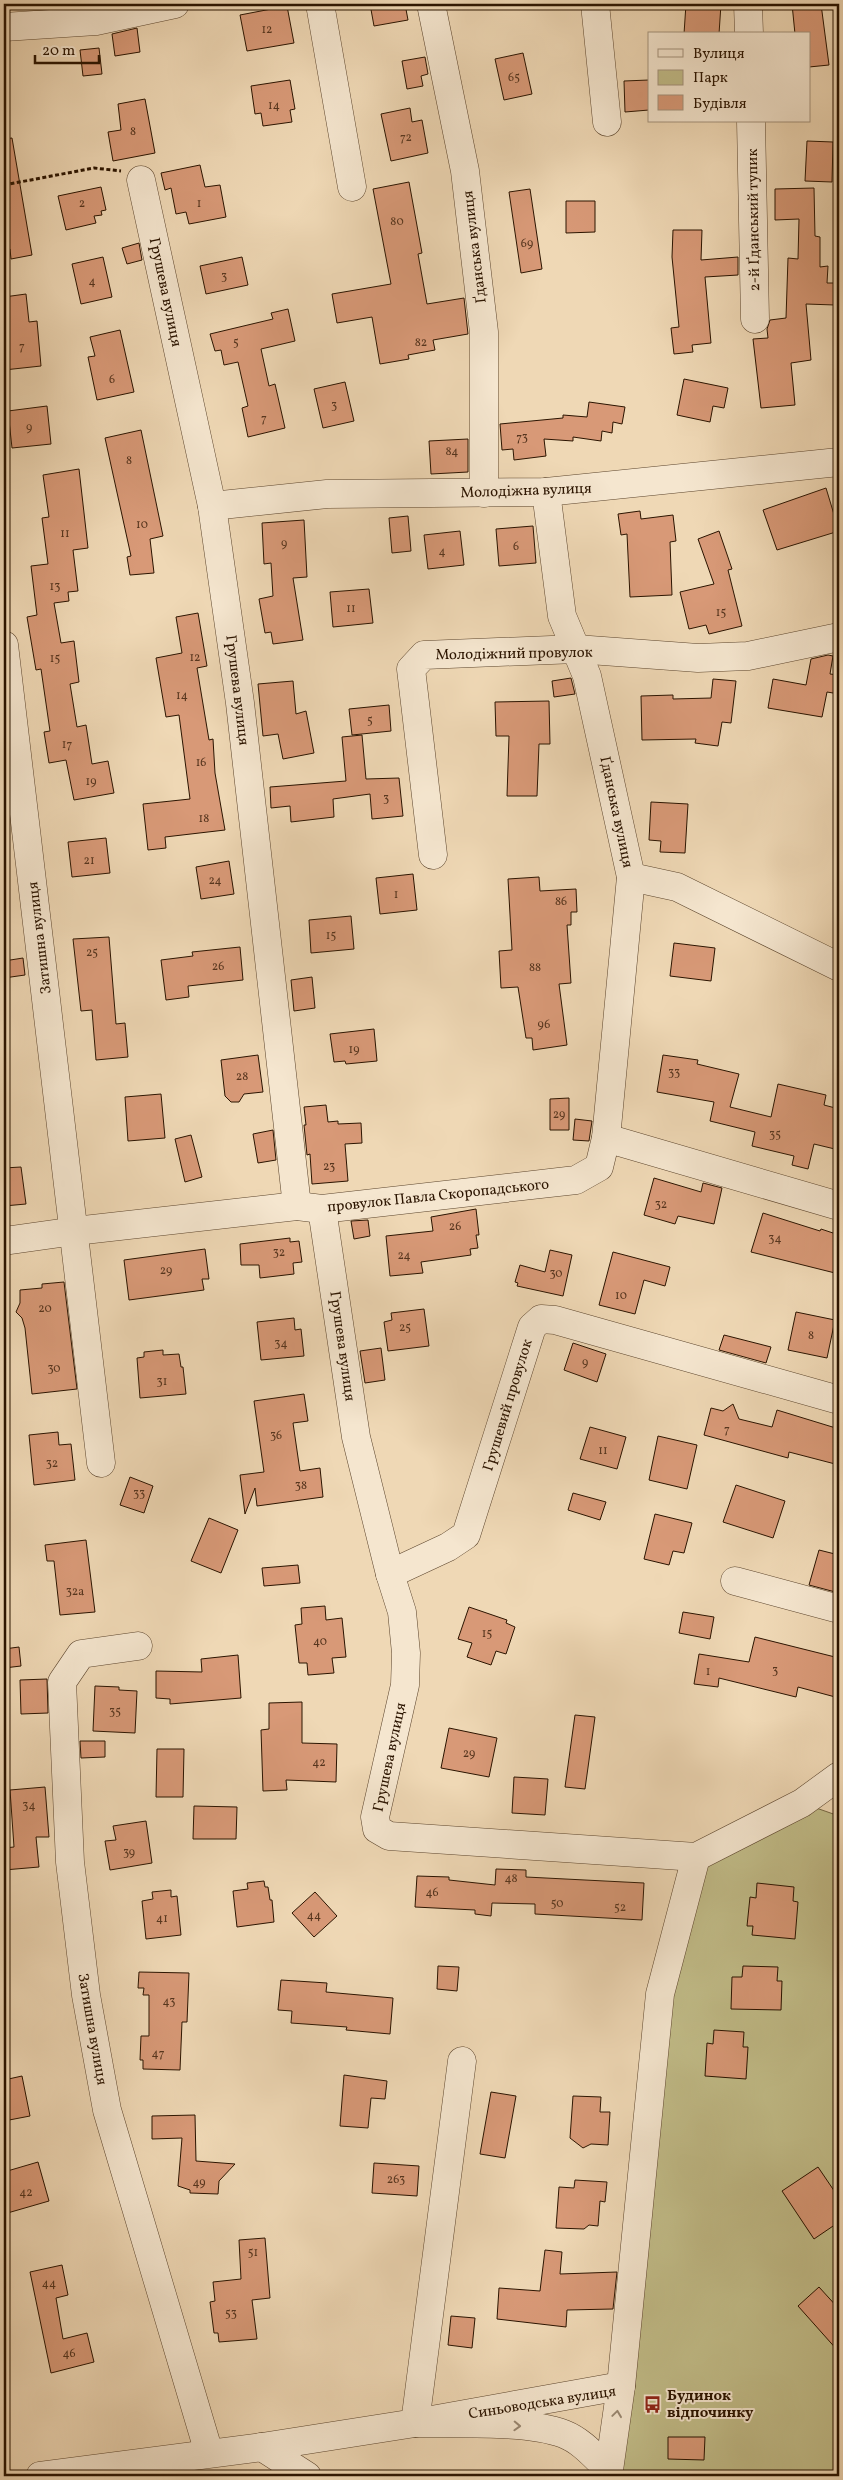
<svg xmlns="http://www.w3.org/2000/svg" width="843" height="2480" font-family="Vollkorn,serif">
  <rect width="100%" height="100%" fill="#efd8b5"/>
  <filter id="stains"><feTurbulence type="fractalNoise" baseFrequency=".004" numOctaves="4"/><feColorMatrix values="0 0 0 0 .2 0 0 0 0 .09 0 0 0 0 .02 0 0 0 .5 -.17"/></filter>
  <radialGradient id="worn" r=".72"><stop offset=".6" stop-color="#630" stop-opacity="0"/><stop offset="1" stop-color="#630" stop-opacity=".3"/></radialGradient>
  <!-- green -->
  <polygon fill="#c1bc88" stroke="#766844" points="802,1803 839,1816 839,2476 612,2476 660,1994 696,1857"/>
  <!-- building -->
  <g fill="#d89977" stroke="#2b1400">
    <polygon points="370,4 405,4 408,20 374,26"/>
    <polygon points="686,4 721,4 719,34 684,34"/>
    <polygon points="792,4 821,4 829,65 809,67 809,34 795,34"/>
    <polygon points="287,6 294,43 247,51 240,15"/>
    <polygon points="137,28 140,52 115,56 112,34"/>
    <polygon points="99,48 102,74 83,76 80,50"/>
    <polygon points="523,53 532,94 504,100 495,59"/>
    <polygon points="425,57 428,74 421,76 423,86 407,89 402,61"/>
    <polygon points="290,80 295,109 290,110 292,122 263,126 261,113 255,114 251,86"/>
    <polygon points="649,80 649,110 625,112 624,81"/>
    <polygon points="145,99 155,153 113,161 108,132 121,130 118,104"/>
    <polygon points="410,108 412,122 422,120 428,153 391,161 381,114"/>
    <polygon points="12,138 32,255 11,259 10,249 4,250 4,139"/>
    <polygon points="807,141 833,142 832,182 805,181"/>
    <polygon points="200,165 205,187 220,185 226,217 189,224 186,212 176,214 171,188 165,190 161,173"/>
    <polygon points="409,182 422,253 418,254 427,304 464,298 468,334 433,340 435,350 408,355 409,359 380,364 372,317 337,323 332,294 391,284 373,189"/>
    <polygon points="101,187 106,210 101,211 102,215 94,216 96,223 66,230 58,196"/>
    <polygon points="814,188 815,236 820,237 820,267 828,266 827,283 835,283 835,305 806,304 811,360 791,363 795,405 761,408 753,339 768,338 767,329 770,320 786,318 788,258 798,259 799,219 775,220 775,189"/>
    <polygon points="530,189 542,269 521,273 509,192"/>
    <polygon points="566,201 595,201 595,232 566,233"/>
    <polygon points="673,230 702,230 701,260 738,257 738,275 705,277 711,343 692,345 693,352 674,354 671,328 679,327 672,257"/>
    <polygon points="139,243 142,260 127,264 122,248"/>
    <polygon points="103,257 112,297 81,304 72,264"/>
    <polygon points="242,257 248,285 206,294 200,266"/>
    <polygon points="26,294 29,322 37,321 41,366 4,370 4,297"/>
    <polygon points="288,309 295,341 261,349 269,386 275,384 285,428 248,437 242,408 248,406 238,362 224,365 221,350 215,351 210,334 273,319 271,313"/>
    <polygon points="120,330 134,392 97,400 88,357 95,356 90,337"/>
    <polygon points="684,379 728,388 724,408 713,406 710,422 677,415"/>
    <polygon points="345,382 354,421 323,428 314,389"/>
    <polygon points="589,402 625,407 622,424 613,422 612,433 602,431 601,441 573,437 573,441 544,439 546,456 514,460 513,449 502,450 500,424 563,418 563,415 587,417"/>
    <polygon points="47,406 51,444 12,448 8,411"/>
    <polygon points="141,430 163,536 150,539 154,573 130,575 127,557 131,556 105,438"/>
    <polygon points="468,439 468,472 431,474 429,441"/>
    <polygon points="79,469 88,548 73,550 78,591 68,592 69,601 54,603 61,643 74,641 79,682 70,684 77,727 86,725 92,764 108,761 114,793 74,800 66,760 49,763 44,732 50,731 41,669 36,670 27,617 37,615 31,566 48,564 42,518 49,517 43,475"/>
    <polygon points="826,488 839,531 777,550 763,510"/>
    <polygon points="640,511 641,519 673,515 676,541 670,542 672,595 630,597 627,534 621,535 618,514"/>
    <polygon points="408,516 411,551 392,553 389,518"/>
    <polygon points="304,520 307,577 293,578 303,640 273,644 271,632 265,633 259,599 273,596 271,563 264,564 262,523"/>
    <polygon points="533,526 536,563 499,566 496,529"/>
    <polygon points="460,531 464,565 428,569 424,535"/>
    <polygon points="719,531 732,569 728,570 742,626 709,634 706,625 689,629 680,592 714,584 698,539"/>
    <polygon points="369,589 373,623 333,627 330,592"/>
    <polygon points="198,613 207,666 197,668 209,740 213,739 215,773 225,830 165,837 166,848 148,850 143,804 190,799 179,715 166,717 156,658 182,653 176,617"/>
    <polygon points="828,655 833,656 830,674 839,675 839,694 827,692 822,717 768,708 773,679 806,685 811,659"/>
    <polygon points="571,678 575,694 554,697 552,681"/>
    <polygon points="713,679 736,681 731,723 722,722 718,746 695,743 696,739 642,740 641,696 673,695 673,699 711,698"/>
    <polygon points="293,681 296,714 306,711 314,753 283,759 278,734 263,736 258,684"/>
    <polygon points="549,701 550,744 539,744 537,796 507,796 509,736 496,736 495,702"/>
    <polygon points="389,705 391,731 352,735 349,709"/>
    <polygon points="362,735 366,779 399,778 403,816 372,819 370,794 333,799 334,817 291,822 290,806 271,808 270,787 346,781 342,737"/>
    <polygon points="651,802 688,804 685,853 660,852 661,841 649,840"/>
    <polygon points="106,838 110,873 72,877 68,842"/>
    <polygon points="229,861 234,894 201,899 196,867"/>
    <polygon points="413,874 417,910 380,914 376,878"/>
    <polygon points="539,877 540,891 576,889 577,912 571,912 571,925 567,925 571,983 559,984 567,1045 533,1050 532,1038 526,1038 518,987 501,988 499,951 512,950 508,879"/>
    <polygon points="351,916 354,949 311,953 309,920"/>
    <polygon points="109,937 116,1024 125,1023 128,1057 96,1060 92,1010 81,1011 73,939"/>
    <polygon points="674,943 715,948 711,981 670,976"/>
    <polygon points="240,947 243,980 188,986 189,997 166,1000 161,960 193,956 192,952"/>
    <polygon points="23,958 25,975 4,978 4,961"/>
    <polygon points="312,977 315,1008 294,1011 291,980"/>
    <polygon points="374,1029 377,1061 346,1064 345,1061 334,1062 330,1034"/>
    <polygon points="258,1055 263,1092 244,1094 239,1102 231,1102 225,1096 221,1060"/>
    <polygon points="663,1055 698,1060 697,1064 739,1074 730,1107 771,1117 778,1084 826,1095 824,1105 839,1109 839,1150 814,1144 808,1169 792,1165 794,1156 752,1146 755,1132 710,1121 714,1102 657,1092"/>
    <polygon points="161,1094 165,1138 128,1141 125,1097"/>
    <polygon points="569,1098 569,1130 550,1130 550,1099"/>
    <polygon points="326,1105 328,1122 338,1121 338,1124 361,1123 362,1143 345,1144 348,1181 312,1184 310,1154 307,1155 304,1125 306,1125 304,1107"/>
    <polygon points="575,1119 592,1121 589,1141 573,1140"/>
    <polygon points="273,1130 276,1160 258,1163 253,1134"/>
    <polygon points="191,1135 202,1177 185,1182 175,1139"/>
    <polygon points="21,1167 26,1204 4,1206 4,1168"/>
    <polygon points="654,1178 701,1192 703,1183 722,1188 714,1224 678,1216 675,1224 644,1215"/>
    <polygon points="476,1209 479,1235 476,1235 478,1248 470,1249 471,1255 421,1262 423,1273 390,1276 386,1236 433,1231 431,1217"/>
    <polygon points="763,1213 820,1231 821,1229 839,1235 839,1274 751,1252"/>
    <polygon points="368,1220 370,1236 354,1239 351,1221"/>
    <polygon points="290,1238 290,1242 299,1241 302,1262 293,1263 294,1274 260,1278 259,1265 241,1265 240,1244"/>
    <polygon points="205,1249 209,1279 202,1279 204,1290 129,1300 124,1260"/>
    <polygon points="550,1250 572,1255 563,1296 517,1286 518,1283 515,1282 520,1265 545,1272"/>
    <polygon points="613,1252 670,1267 665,1286 644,1280 635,1314 599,1305"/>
    <polygon points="64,1282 77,1389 32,1394 25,1328 22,1318 16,1312 20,1303 20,1290 42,1288 42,1284"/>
    <polygon points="424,1309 429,1346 388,1351 384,1322 392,1320 391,1313"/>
    <polygon points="796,1312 835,1320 827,1358 788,1350"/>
    <polygon points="294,1318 295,1330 301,1329 304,1356 261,1360 257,1322"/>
    <polygon points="724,1335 771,1347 766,1363 719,1350"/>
    <polygon points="573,1343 606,1354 597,1382 564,1370"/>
    <polygon points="381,1348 385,1380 365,1383 360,1351"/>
    <polygon points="163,1350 163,1355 179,1354 181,1367 183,1367 186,1394 140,1398 137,1358 144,1357 144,1352"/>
    <polygon points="304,1394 308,1421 293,1423 300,1471 320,1468 323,1497 257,1506 255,1488 245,1514 240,1475 264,1472 254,1401"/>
    <polygon points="733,1404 739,1419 772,1427 777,1410 839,1429 839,1465 789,1452 788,1458 704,1435 711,1408 723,1411"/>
    <polygon points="590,1427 626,1437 617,1469 580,1459"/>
    <polygon points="58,1432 59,1445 71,1444 75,1480 34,1485 29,1435"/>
    <polygon points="658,1436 697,1445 687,1489 649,1480"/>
    <polygon points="130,1477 153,1486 144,1513 120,1505"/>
    <polygon points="736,1485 785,1501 773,1538 723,1522"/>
    <polygon points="573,1493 606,1502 600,1520 568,1510"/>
    <polygon points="655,1514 692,1523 684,1553 673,1551 669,1565 644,1559"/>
    <polygon points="209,1518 238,1530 221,1573 191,1561"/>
    <polygon points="86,1540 95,1612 60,1615 54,1561 47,1561 45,1545"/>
    <polygon points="819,1550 839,1555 839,1593 809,1585"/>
    <polygon points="298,1565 300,1583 264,1586 262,1568"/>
    <polygon points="325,1606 326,1620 342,1618 346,1657 332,1658 334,1673 308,1675 307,1663 299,1663 295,1625 302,1624 301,1608"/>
    <polygon points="469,1607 507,1620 506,1623 515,1627 506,1654 496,1651 491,1665 467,1657 472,1643 458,1639"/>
    <polygon points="683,1612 714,1617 710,1639 679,1633"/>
    <polygon points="755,1637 839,1658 839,1698 798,1687 796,1697 719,1678 718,1687 694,1684 699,1654 749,1662"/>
    <polygon points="19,1647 21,1666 4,1668 4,1649"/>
    <polygon points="238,1655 241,1698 170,1704 170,1699 156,1698 156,1671 202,1672 201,1659"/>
    <polygon points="47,1679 48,1713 21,1714 20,1680"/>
    <polygon points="95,1686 119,1687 119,1690 137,1691 135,1733 93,1731"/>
    <polygon points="302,1702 302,1743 337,1744 336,1782 286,1780 287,1790 263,1791 261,1730 269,1729 269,1703"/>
    <polygon points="575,1715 595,1717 585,1789 565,1787"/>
    <polygon points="449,1728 497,1738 489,1777 441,1768"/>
    <polygon points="80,1741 105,1741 105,1757 81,1758"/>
    <polygon points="157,1749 184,1749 183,1797 156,1797"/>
    <polygon points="514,1777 548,1779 545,1815 512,1813"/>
    <polygon points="45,1787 49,1837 36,1837 39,1867 4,1870 4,1848 14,1847 10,1790"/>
    <polygon points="194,1806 237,1807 236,1839 193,1839"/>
    <polygon points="146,1821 152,1863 110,1870 105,1841 116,1840 113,1826"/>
    <polygon points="496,1869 526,1870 526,1877 644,1883 642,1920 535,1914 535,1904 492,1903 491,1916 475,1914 475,1910 415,1907 417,1876 449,1877 449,1880 495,1885"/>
    <polygon points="264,1881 265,1887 268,1887 270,1900 272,1900 274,1922 237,1927 233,1891 248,1889 247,1883"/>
    <polygon points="757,1883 794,1887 793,1901 798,1902 795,1939 752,1935 753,1926 747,1926 750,1897 756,1898"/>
    <polygon points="171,1890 171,1897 177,1896 181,1935 146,1939 142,1901 153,1899 152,1892"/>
    <polygon points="315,1892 337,1916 314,1937 292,1913"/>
    <polygon points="438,1966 459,1967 457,1991 437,1989"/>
    <polygon points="743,1966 778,1967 777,1981 782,1981 781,2010 731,2009 732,1977 742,1977"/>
    <polygon points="139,1972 189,1973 187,2022 182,2022 180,2070 143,2069 143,2060 140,2060 141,2036 149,2036 149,1995 143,1995 144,1988 138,1988"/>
    <polygon points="281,1980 327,1983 326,1992 393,1998 390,2034 346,2030 347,2027 291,2023 292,2011 278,2010"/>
    <polygon points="714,2030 744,2032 743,2047 748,2047 746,2079 705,2076 707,2043 713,2044"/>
    <polygon points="344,2075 387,2081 385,2099 371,2098 368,2128 340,2126"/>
    <polygon points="22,2076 30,2116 4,2121 4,2080"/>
    <polygon points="491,2092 516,2096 505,2158 480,2154"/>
    <polygon points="573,2096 601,2097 600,2112 610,2112 608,2145 591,2144 583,2148 570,2138"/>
    <polygon points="195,2115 196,2161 235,2164 219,2181 218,2194 190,2193 190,2190 178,2186 182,2138 152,2139 152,2116"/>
    <polygon points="38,2162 49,2201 4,2214 4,2172"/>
    <polygon points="374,2163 419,2166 417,2196 372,2193"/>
    <polygon points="818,2167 839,2198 839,2222 814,2239 782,2191"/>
    <polygon points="575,2180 607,2182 605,2202 600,2201 598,2226 589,2225 584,2229 556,2228 559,2187 574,2188"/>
    <polygon points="265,2238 270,2298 252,2300 257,2339 219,2342 218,2333 214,2333 210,2302 215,2301 213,2282 241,2279 239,2240"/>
    <polygon points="545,2250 562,2252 560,2274 617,2272 613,2309 567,2310 566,2327 497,2319 499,2288 540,2291"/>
    <polygon points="62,2265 68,2295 56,2298 63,2339 87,2333 94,2362 51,2373 30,2272"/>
    <polygon points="819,2287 839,2309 839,2352 798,2306"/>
    <polygon points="451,2316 475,2318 472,2348 448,2345"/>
    <polygon points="668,2437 705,2437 704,2460 668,2459"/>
  </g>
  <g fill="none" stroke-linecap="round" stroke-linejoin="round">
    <defs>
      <g id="minor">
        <polyline points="320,4 352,187"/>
        <polyline points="431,4 465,171 484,332 484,493"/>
        <polyline points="595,4 607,122"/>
        <polyline points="748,4 749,34"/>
        <polyline points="4,27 96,21 175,4"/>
        <polyline points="751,121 755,319"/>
        <polyline points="141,180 212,506 240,703 297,1206"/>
        <polyline points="546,492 562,616 587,676 631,877 606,1138"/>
        <polyline points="212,506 327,494 546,492 839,462"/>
        <polyline points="4,645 101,1463"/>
        <polyline points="433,855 411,669 424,655 576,649 698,658 748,656 839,637"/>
        <polyline points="631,877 677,887 839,967"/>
        <polyline points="322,1209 356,1437 390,1574 402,1612 406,1653 405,1685 375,1817 377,1829 389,1836 696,1857 802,1803 839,1776"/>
        <polyline points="4,1241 75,1231 297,1206 322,1209 576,1180 599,1167 606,1138 839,1206"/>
        <polyline points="390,1574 448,1547 466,1535 532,1327 541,1319 555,1320 839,1400"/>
        <polyline points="735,1581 839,1609"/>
        <polyline points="138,1646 81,1654 62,1682 70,1862 86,1995 107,2110 209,2453"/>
        <path d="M 415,2423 C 456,2424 528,2420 564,2434 C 582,2441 595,2457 609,2470 L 621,2386 L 660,1994 L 696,1857"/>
        <polyline points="415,2423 462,2061"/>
        <polyline points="262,2447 307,2476"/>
        <polyline points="40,2476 262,2447 415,2423 621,2386"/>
      </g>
    </defs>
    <!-- minor casing -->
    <use href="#minor" stroke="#5c452d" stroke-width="29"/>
    <!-- path -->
    <polyline stroke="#2b1400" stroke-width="3" stroke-dasharray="4 2.5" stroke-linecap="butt" points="4,185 94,168 121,171"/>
    <!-- minor -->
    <use href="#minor" stroke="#f5e6cf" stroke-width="28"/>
  </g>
  <!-- one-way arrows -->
  <defs><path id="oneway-chevron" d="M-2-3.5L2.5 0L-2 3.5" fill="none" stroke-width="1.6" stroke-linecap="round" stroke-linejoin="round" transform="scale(1.25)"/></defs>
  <g stroke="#9a8872">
    <use href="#oneway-chevron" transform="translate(617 2414) rotate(-82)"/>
    <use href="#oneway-chevron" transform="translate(517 2426) rotate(2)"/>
  </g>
  <!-- icons -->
  <defs>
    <symbol id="bus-bare" viewBox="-9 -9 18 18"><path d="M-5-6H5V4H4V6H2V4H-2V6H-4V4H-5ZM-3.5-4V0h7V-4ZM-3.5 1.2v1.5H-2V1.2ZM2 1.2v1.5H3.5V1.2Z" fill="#8f2418" stroke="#f5e6cf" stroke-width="2.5" paint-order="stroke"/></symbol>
  </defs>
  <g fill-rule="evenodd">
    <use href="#bus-bare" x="640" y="2392" width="25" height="25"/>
  </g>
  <g text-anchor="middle" stroke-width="4" stroke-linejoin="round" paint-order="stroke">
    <!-- number labels -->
    <g font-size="12" fill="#56351e">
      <text x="267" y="33">12</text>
      <text x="514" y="81">65</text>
      <text x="274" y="109">14</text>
      <text x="133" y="135">8</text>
      <text x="406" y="141">72</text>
      <text x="82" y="207">2</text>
      <text x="199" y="207">1</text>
      <text x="397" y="225">80</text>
      <text x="527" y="247">69</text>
      <text x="224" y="280">3</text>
      <text x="92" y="285">4</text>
      <text x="236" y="346">5</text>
      <text x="421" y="346">82</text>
      <text x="22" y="350">7</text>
      <text x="112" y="383">6</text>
      <text x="334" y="409">3</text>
      <text x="264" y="422">7</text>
      <text x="29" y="431">9</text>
      <text x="522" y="441">73</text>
      <text x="452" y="455">84</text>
      <text x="129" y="464">8</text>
      <text x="142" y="528">10</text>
      <text x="65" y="537">11</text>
      <text x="284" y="547">9</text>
      <text x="516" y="550">6</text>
      <text x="442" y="555">4</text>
      <text x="55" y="590">13</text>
      <text x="351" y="612">11</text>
      <text x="721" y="616">15</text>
      <text x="195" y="661">12</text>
      <text x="55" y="662">15</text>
      <text x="182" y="699">14</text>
      <text x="370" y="724">5</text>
      <text x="67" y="748">17</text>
      <text x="201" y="766">16</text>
      <text x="91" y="785">19</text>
      <text x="386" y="802">3</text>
      <text x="204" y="822">18</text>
      <text x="89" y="864">21</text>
      <text x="215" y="884">24</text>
      <text x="396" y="898">1</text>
      <text x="561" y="905">86</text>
      <text x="331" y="939">15</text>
      <text x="92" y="956">25</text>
      <text x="218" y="970">26</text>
      <text x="535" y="971">88</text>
      <text x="544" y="1028">96</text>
      <text x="354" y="1053">19</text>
      <text x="674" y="1076">33</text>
      <text x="242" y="1080">28</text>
      <text x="559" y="1118">29</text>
      <text x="775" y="1138">35</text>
      <text x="329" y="1170">23</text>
      <text x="661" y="1208">32</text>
      <text x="455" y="1230">26</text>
      <text x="775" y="1242">34</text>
      <text x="279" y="1256">32</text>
      <text x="404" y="1259">24</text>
      <text x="166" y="1274">29</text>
      <text x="556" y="1277">30</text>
      <text x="621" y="1299">10</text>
      <text x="45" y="1312">20</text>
      <text x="405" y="1331">25</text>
      <text x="811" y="1339">8</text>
      <text x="281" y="1347">34</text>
      <text x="585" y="1366">9</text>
      <text x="54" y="1372">30</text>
      <text x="162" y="1385">31</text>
      <text x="727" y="1433">7</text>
      <text x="276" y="1439">36</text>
      <text x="603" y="1454">11</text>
      <text x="52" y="1467">32</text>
      <text x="301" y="1489">38</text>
      <text x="139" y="1497">33</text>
      <text x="75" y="1595">32а</text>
      <text x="487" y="1637">15</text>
      <text x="320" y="1645">40</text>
      <text x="775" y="1674">3</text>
      <text x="708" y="1675">1</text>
      <text x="115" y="1715">35</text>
      <text x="469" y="1757">29</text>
      <text x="319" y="1766">42</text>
      <text x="29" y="1809">34</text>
      <text x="129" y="1856">39</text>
      <text x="511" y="1882">48</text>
      <text x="432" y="1896">46</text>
      <text x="557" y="1907">50</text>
      <text x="620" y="1911">52</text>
      <text x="314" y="1919">44</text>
      <text x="162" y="1922">41</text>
      <text x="169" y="2005">43</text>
      <text x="158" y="2057">47</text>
      <text x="396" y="2183">263</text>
      <text x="199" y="2186">49</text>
      <text x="26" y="2196">42</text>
      <text x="253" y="2256">51</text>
      <text x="49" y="2287">44</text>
      <text x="231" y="2317">53</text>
      <text x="69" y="2357">46</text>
    </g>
    <!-- street labels -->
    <g font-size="15" fill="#2b1400" stroke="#f5e6cf">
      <text transform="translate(753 220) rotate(-91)" y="5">2-й Ґданський тупик</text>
      <text transform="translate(474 247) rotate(-97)" y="5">Ґданська вулиця</text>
      <text transform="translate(166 292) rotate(78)" y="5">Грушева вулиця</text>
      <text transform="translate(526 490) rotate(-2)" y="5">Молодіжна вулиця</text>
      <text transform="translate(514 653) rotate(-1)" y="5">Молодіжний провулок</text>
      <text transform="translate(238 690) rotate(83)" y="5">Грушева вулиця</text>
      <text transform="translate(617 812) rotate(78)" y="5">Ґданська вулиця</text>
      <text transform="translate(39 938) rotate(-97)" y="5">Затишна вулиця</text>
      <text transform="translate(438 1195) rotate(-6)" y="5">провулок Павла Скоропадського</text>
      <text transform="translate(343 1346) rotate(82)" y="5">Грушева вулиця</text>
      <text transform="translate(507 1405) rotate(-73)" y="5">Грушевий провулок</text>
      <text transform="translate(389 1757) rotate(-78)" y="5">Грушева вулиця</text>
      <text transform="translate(93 2029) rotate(80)" y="5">Затишна вулиця</text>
      <text transform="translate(542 2402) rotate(-9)" y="5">Синьоводська вулиця</text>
    </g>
    <!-- poi labels -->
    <g font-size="15" font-weight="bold" fill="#2b1400" stroke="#f5e6cf" text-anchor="start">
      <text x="667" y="2400">Будинок<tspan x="667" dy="17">відпочинку</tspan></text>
    </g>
  </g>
  <!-- margin -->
  <rect width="843" height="2480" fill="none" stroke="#efd8b5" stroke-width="20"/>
  <rect x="5" y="5" width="833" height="2470" fill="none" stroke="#2b1400" stroke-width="2.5"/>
  <rect x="10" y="10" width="823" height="2460" fill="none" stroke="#2b1400"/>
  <!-- legend -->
  <rect x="648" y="32" width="162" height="90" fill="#f5e6cf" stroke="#a4927c"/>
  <rect x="658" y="49" width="25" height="8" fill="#f5e6cf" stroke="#a4927c"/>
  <text x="693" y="58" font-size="15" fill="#2b1400">Вулиця</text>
  <rect x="658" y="70" width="25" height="15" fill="#c1bc88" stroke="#a4927c"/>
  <text x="693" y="82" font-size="15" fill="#2b1400">Парк</text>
  <rect x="658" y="95" width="25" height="15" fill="#d89977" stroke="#a4927c"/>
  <text x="693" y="108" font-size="15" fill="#2b1400">Будівля</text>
  <!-- scale -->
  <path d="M35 55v8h64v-8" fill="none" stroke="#2b1400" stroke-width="2.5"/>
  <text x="42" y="55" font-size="15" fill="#2b1400" stroke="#f5e6cf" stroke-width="4" paint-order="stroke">20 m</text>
  <rect width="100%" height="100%" filter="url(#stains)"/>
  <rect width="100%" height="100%" fill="url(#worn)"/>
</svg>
